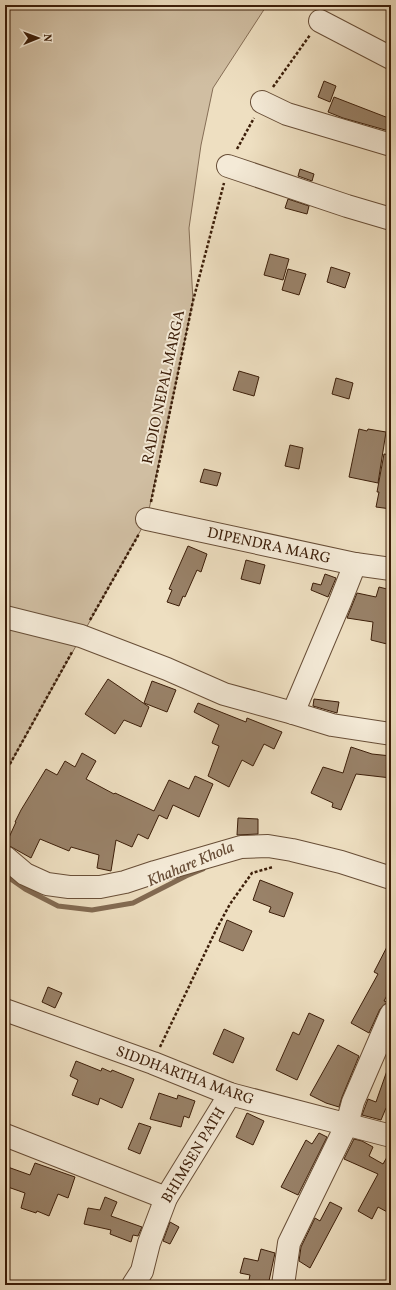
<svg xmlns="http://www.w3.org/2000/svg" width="396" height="1290" font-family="Vollkorn,serif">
  <rect width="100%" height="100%" fill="#eedfc1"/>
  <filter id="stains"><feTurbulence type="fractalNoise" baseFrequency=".005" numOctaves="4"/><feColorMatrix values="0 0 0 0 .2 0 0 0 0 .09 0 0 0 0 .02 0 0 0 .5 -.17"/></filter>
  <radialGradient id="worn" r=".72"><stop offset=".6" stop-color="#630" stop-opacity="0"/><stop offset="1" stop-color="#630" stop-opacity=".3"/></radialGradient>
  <!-- green -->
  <polygon fill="#d0bea2" stroke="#866e56" points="5,5 267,5 213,88 201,145 189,228 193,301 147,519 5,773"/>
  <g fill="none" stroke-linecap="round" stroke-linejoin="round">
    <!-- stream -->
    <polyline stroke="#826a52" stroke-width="5" points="5,875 25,889 58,906 92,910 133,903 186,876 203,869"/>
  </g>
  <!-- building -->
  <g fill="#998269" stroke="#3c1e09">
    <polygon points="324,81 336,86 330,102 318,97"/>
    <polygon points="334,97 391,119 391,126 389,131 343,118 328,112"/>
    <polygon points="300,169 314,174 312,181 298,176"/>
    <polygon points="288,199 309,206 307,214 285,208"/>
    <polygon points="270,254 289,259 283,280 264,275"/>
    <polygon points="331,267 350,273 345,288 327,282"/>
    <polygon points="288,269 306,274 299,295 282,290"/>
    <polygon points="239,371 259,377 254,396 233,390"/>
    <polygon points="336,378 353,383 349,399 332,394"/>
    <polygon points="359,429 367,431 368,429 386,432 378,483 349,477"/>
    <polygon points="290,445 303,448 299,469 285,466"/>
    <polygon points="384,454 391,455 391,509 376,507 379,492 377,492"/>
    <polygon points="204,469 221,473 217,486 200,482"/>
    <polygon points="188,546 207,554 201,572 197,570 185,597 183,596 179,606 167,602 172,590 169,589"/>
    <polygon points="246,560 265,565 260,584 241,579"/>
    <polygon points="325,574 336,578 328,597 311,590 313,583 321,585"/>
    <polygon points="379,587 391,590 391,645 371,640 373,622 347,618 357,593 376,597"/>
    <polygon points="108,679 149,707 141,727 124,720 115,734 85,714"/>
    <polygon points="152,681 176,690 167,712 144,703"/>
    <polygon points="314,699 339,702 337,713 313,706"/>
    <polygon points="198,703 246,722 247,718 282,732 274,749 264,744 253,766 242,760 229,787 208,776 219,746 212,743 219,725 194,712"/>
    <polygon points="351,747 372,754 391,756 391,778 356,774 341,810 332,807 333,803 311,793 323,767 343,773"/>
    <polygon points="82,753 96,761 86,779 114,794 115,793 154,811 169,780 189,789 195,776 213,784 199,817 173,805 167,819 159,815 148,839 138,834 132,847 116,840 111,871 97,868 99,855 71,847 69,851 40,839 31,858 6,844 16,822 15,822 21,810 46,769 57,775 65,761 75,767"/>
    <polygon points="238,818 258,819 258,834 237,835"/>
    <polygon points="260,880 293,893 284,917 269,912 271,907 253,900"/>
    <polygon points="227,920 252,931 243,951 219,941"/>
    <polygon points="391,939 391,988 384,1001 387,1002 380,1009 369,1033 351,1023 378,974 374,972"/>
    <polygon points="48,987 62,993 55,1008 42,1002"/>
    <polygon points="309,1013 324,1020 297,1080 276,1070 293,1032 299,1035"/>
    <polygon points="224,1029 244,1038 233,1063 213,1054"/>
    <polygon points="338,1045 359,1056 342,1097 339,1107 326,1103 310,1095"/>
    <polygon points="76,1061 101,1071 102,1068 111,1072 112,1070 134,1079 122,1108 100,1098 98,1105 72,1095 78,1080 70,1076"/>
    <polygon points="389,1065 391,1066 391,1109 386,1108 381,1120 362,1115 368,1099 376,1102"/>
    <polygon points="159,1093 177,1099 178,1095 195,1101 189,1118 184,1116 181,1127 150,1119"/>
    <polygon points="247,1113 264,1121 253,1145 236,1137"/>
    <polygon points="139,1123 151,1127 140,1154 128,1149"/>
    <polygon points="319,1133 327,1137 298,1195 281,1187 306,1140 312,1144"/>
    <polygon points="354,1139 362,1141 373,1147 369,1156 383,1164 391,1150 391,1214 378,1207 372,1219 358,1211 378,1174 344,1159"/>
    <polygon points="35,1163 75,1177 68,1198 58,1194 49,1216 37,1211 36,1213 21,1208 25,1193 5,1186 5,1166 30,1175"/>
    <polygon points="105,1197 117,1202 111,1216 142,1227 138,1236 133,1235 131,1242 110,1234 111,1230 84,1224 88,1208 100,1210"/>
    <polygon points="330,1202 342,1208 310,1268 299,1261 301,1247 315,1218 320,1221"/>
    <polygon points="170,1222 179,1227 170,1244 163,1241"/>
    <polygon points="261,1249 275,1253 269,1281 268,1280 267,1285 248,1285 250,1275 240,1273 244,1258 258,1261"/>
  </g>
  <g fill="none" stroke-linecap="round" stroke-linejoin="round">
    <defs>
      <g id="minor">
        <polyline points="320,21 391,58"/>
        <polyline points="262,102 287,114 391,145"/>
        <polyline points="228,166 347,206 391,219"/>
        <polyline points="147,519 355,564 391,569"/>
        <polyline points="5,617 81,636 167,669 224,694 293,713 332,725 391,734"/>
        <polyline points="293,713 340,602 355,564"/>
        <polyline points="5,857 25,874 47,884 69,887 100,887 125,882 155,872 241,847 268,846 292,850 341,862 391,878"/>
        <polyline points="5,1010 153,1063 230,1094 391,1136"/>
        <polyline points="5,1135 166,1198"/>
        <polyline points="133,1285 142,1271 149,1243 166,1198 230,1094"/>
        <polyline points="283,1285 289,1243 347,1124 353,1102 391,1014"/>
      </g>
    </defs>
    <!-- minor casing -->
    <use href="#minor" stroke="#684e37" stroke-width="24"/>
    <!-- path -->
    <g stroke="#3c1e09" stroke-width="2.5" stroke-dasharray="3 2" stroke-linecap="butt">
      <polyline points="273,87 310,35"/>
      <polyline points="237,149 254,118"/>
      <polyline points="151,502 193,301 224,183"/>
      <polyline points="90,620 139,534"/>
      <polyline points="5,773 72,652"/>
      <polyline points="160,1047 217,928 230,904 252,873 273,867"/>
    </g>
    <!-- minor -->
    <use href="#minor" stroke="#f4ead7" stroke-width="22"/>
  </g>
  <g text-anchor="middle" stroke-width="4" stroke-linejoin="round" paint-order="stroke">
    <!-- street labels -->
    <g font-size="15" fill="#3c1e09" stroke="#f4ead7">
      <text transform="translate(163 387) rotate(-78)" y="5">RADIO NEPAL MARGA</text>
      <text transform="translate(269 545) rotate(12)" y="5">DIPENDRA MARG</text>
      <text transform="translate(185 1075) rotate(20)" y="5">SIDDHARTHA MARG</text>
      <text transform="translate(193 1155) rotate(-59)" y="5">BHIMSEN PATH</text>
    </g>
    <!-- water labels -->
    <g font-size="16" font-style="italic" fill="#654a33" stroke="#f4ead7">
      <text transform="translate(190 863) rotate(-23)" y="6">Khahare Khola</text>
    </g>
  </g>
  <!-- margin -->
  <rect width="396" height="1290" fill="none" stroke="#eedfc1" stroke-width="20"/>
  <rect x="6" y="6" width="384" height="1278" fill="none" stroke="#3c1e09" stroke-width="2"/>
  <rect x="10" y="10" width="376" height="1270" fill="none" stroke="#3c1e09"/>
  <!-- north arrow -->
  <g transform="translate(38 38) rotate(89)" stroke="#f4ead7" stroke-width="3" paint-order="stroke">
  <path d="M0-3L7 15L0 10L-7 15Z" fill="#3c1e09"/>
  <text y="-6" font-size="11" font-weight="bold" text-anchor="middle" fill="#3c1e09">N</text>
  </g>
  <rect width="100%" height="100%" filter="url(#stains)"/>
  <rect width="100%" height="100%" fill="url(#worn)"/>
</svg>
